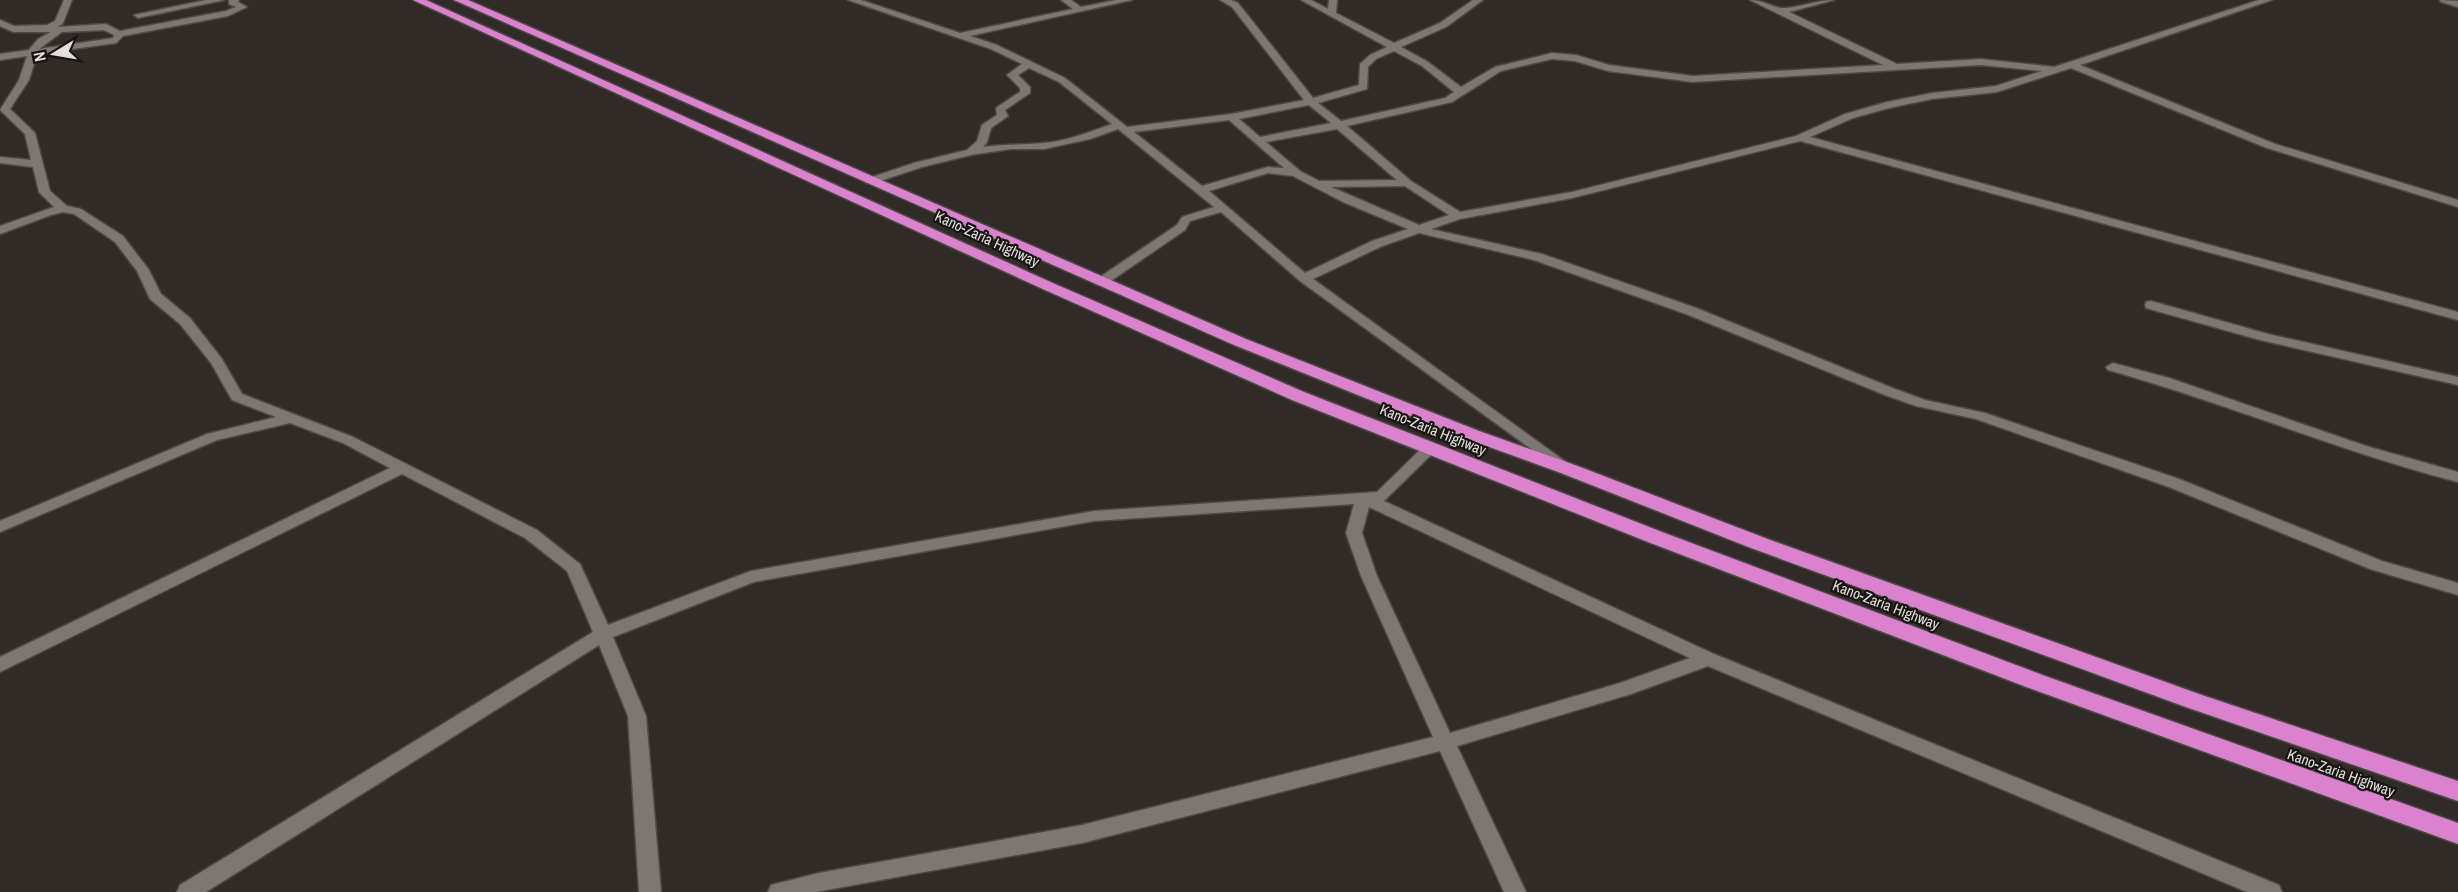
<svg xmlns="http://www.w3.org/2000/svg" width="2458" height="892" font-family="'Archivo Narrow',sans-serif">
  <rect width="100%" height="100%" fill="#312b27"/>
  <g fill="none" stroke-linecap="round" stroke-linejoin="round">
    <defs>
      <g id="minor">
        <path d="M 64,0 L 72,0 L 63,23 L 58,27 L 106,24 L 120,31 L 226,11 L 236,7 L 229,4 L 229,0 L 239,0 L 238,2 L 247,7 L 228,16 L 123,36 L 116,43 L 37,54 L 29,80 L 10,109 L 35,133 L 50,191 L 67,206 L 81,209 L 123,236 L 149,270 L 161,294 L 190,318 L 222,359 L 242,394 L 353,437 L 537,530 L 580,564 L 608,625 L 751,571 L 1094,511 L 1377,492 L 1425,445 L 1430,443 L 1438,448 L 1435,451 L 1384,501 L 1714,654 L 2279,885 L 2282,892 L 2247,892 L 1708,666 L 1631,694 L 1457,746 L 1526,892 L 1504,892 L 1440,751 L 1082,843 L 816,892 L 768,892 L 771,885 L 819,873 L 1082,825 L 1433,737 L 1361,576 L 1346,533 L 1354,504 L 1094,521 L 754,582 L 613,637 L 646,716 L 661,892 L 639,892 L 628,716 L 599,645 L 206,892 L 177,892 L 180,885 L 593,632 L 567,571 L 525,538 L 402,474 L 0,672 L 0,657 L 390,468 L 343,443 L 290,423 L 217,440 L 0,532 L 0,521 L 207,434 L 276,417 L 232,400 L 211,363 L 180,324 L 150,299 L 137,271 L 115,242 L 74,214 L 63,212 L 51,215 L 0,234 L 0,226 L 54,207 L 39,192 L 33,167 L 0,163 L 0,157 L 31,160 L 25,134 L 0,110 L 19,80 L 27,56 L 0,60 L 0,54 L 29,50 L 38,39 L 51,32 L 13,32 L 0,26 L 0,20 L 14,26 L 47,25 L 55,21 ZM 104,30 L 114,35 L 113,38 L 39,49 L 62,32 ZM 1369,507 L 1690,658 L 1620,683 L 1450,733 L 1377,576 L 1362,533 Z"/>
        <polygon points="206,0 224,0 138,18 134,15"/>
        <path d="M 848,0 L 861,0 L 960,33 L 1073,9 L 1061,0 L 1071,0 L 1081,7 L 1116,0 L 1132,0 L 970,36 L 997,45 L 1065,78 L 1127,127 L 1231,114 L 1304,100 L 1232,7 L 1220,0 L 1231,0 L 1238,3 L 1313,98 L 1359,85 L 1360,64 L 1370,55 L 1387,47 L 1301,0 L 1311,0 L 1328,9 L 1329,0 L 1337,0 L 1336,13 L 1394,43 L 1440,23 L 1473,0 L 1483,0 L 1446,27 L 1401,47 L 1428,62 L 1461,87 L 1495,67 L 1552,53 L 1576,55 L 1609,65 L 1693,76 L 1883,65 L 1750,0 C 1763,0 1771,7 1782,8 C 1794,9 1817,0 1834,0 L 1789,12 L 1897,64 L 1981,59 L 2054,67 L 2259,0 L 2272,0 L 2080,65 L 2275,144 L 2458,200 L 2458,207 L 2267,148 L 2071,68 L 1997,92 L 1932,99 L 1889,108 L 1853,118 L 1810,137 L 2458,312 L 2458,320 L 1800,141 L 1572,198 L 1460,219 L 1431,229 L 1542,254 L 1696,308 L 1895,389 L 1925,400 L 1985,413 L 2179,479 L 2382,561 L 2458,583 L 2458,595 L 2370,569 L 2169,487 L 1976,419 L 1916,406 L 1885,395 L 1686,314 L 1534,260 L 1419,233 L 1380,247 L 1313,279 L 1573,467 L 1570,470 L 1560,470 L 1300,281 L 1221,212 L 1190,221 L 1185,230 L 1105,285 L 1097,285 L 1095,282 L 1097,279 L 1177,225 L 1182,217 L 1214,207 L 1118,129 L 1090,139 L 1044,149 L 1011,149 L 971,155 L 922,167 L 874,183 L 866,183 L 866,179 L 914,163 L 967,150 L 977,141 L 982,125 L 997,115 L 996,108 L 1020,92 L 1020,88 L 1007,75 L 1022,64 L 991,49 ZM 1394,51 L 1422,66 L 1454,92 L 1445,98 L 1341,121 L 1318,103 L 1367,89 L 1368,67 L 1376,59 ZM 1552,59 L 1575,61 L 1608,71 L 1693,82 L 1981,65 L 2042,71 L 1996,86 L 1932,93 L 1887,102 L 1845,114 L 1796,136 L 1572,192 L 1460,212 L 1411,181 L 1347,126 L 1452,102 L 1501,71 ZM 1029,68 L 1059,82 L 1112,124 C 1090,132 1067,141 1044,143 C 1023,145 1003,144 983,147 L 987,142 L 991,128 L 1008,116 L 1005,110 L 1030,93 L 1030,87 L 1018,75 ZM 1309,105 L 1331,123 L 1260,137 L 1239,119 ZM 1229,120 L 1284,168 L 1268,167 L 1202,186 L 1134,132 ZM 1337,129 L 1397,180 L 1319,181 L 1300,171 L 1266,142 ZM 1268,173 L 1293,176 L 1343,202 L 1408,229 L 1372,241 L 1305,273 L 1209,191 ZM 1405,186 L 1449,215 L 1419,225 L 1331,187 Z"/>
        <polygon points="2440,0 2458,1 2458,7 2441,2"/>
        <polygon points="2151,301 2268,334 2458,377 2458,385 2260,340 2146,308 2145,305 2146,302"/>
        <path d="M 2113,363 L 2169,378 L 2366,446 L 2458,472 L 2458,482 C 2339,451 2226,403 2108,370 L 2106,367 Z"/>
      </g>
      <g id="highway">
        <polygon points="413,0 426,0 1055,284 1304,392 1662,532 2045,676 2458,823 2458,844 2029,688 1648,542 1292,400 1045,290"/>
        <polygon points="454,0 468,0 1246,339 1479,431 1575,465 1765,538 2199,694 2458,781 2458,801 2183,706 1751,548 1561,473 1467,439 1234,345"/>
      </g>
    </defs>
    <!-- minor casing -->
    <use href="#minor" stroke="#4d4945" stroke-width="3"/>
    <!-- highway casing -->
    <use href="#highway" stroke="#4d4945" stroke-width="3"/>
    <!-- minor -->
    <use href="#minor" fill="#7d7671" fill-rule="evenodd"/>
    <!-- highway -->
    <use href="#highway" fill="#db82cf" fill-rule="evenodd"/>
  </g>
  <g text-anchor="middle" stroke-width="4.5" stroke-linejoin="round" paint-order="stroke">
    <!-- street labels -->
    <g font-size="15" fill="#e2dedb" stroke="#171412">
      <text transform="translate(987 239) rotate(25)" y="5">Kano-Zaria Highway</text>
      <text transform="translate(1433 430) rotate(22)" y="5">Kano-Zaria Highway</text>
      <text transform="translate(1886 605) rotate(21)" y="5">Kano-Zaria Highway</text>
      <text transform="translate(2341 773) rotate(20)" y="5">Kano-Zaria Highway</text>
    </g>
  </g>
  <!-- north arrow -->
  <g transform="translate(54 54) rotate(259)" stroke="#171412" stroke-width="4.5" paint-order="stroke">
  <path d="M0-4.5L10 22L0 15L-10 22Z" fill="#e2dedb"/>
  <text y="-9" font-size="16" font-weight="bold" text-anchor="middle" fill="#e2dedb">N</text>
  </g>
</svg>
